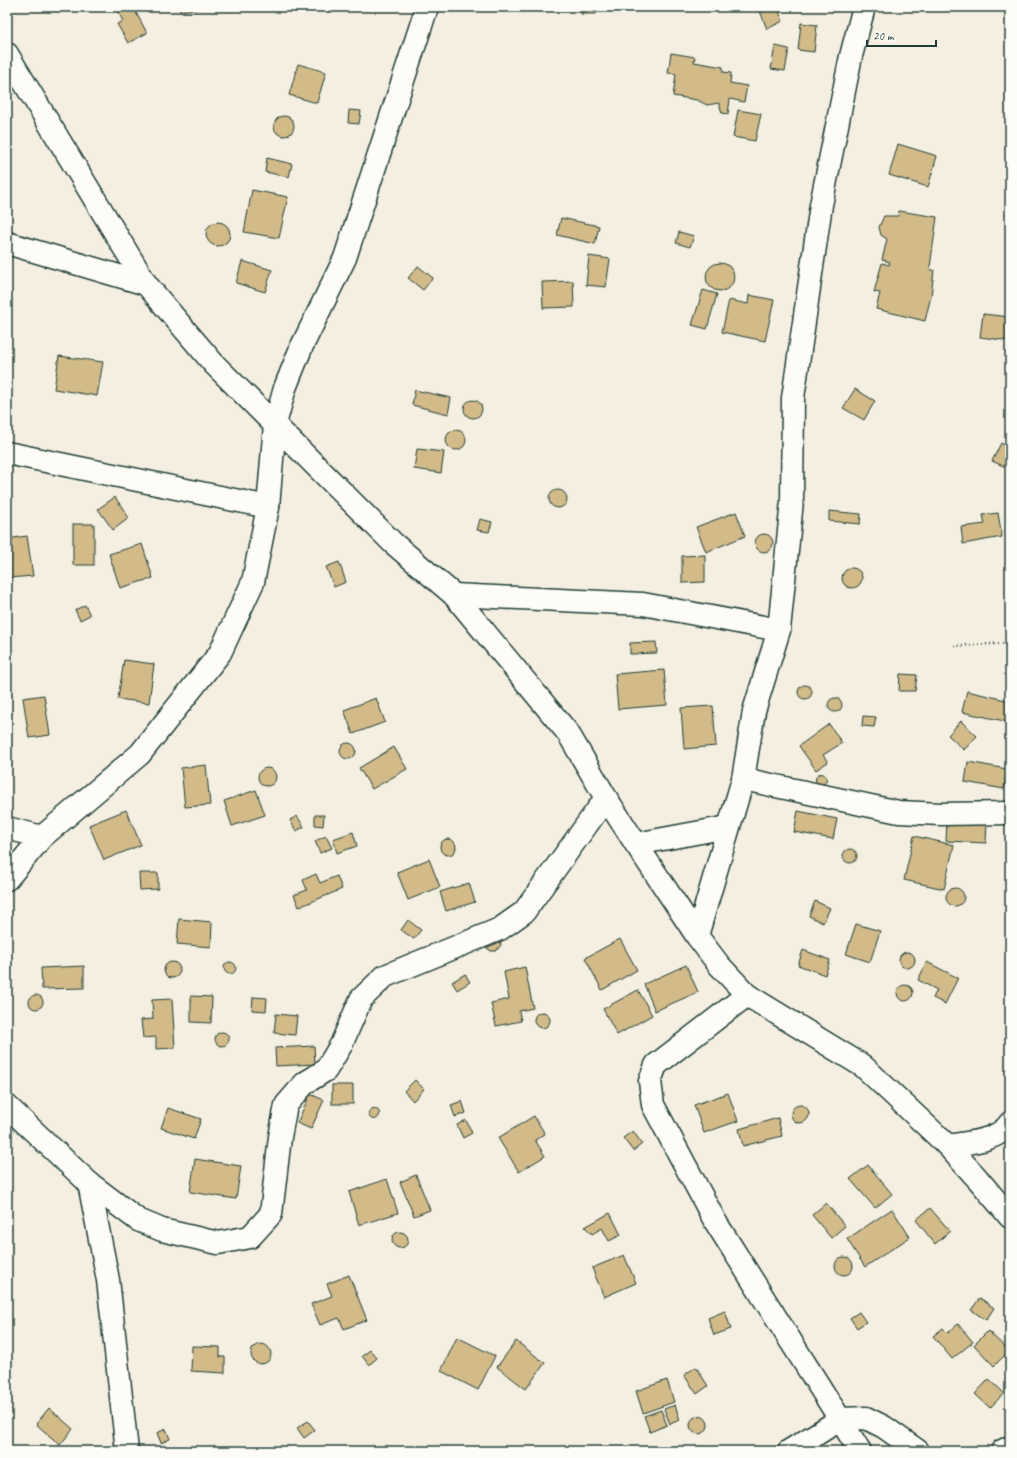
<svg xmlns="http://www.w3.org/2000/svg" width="1017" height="1458" font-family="Caveat,sans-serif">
  <rect width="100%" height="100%" fill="#f4efe1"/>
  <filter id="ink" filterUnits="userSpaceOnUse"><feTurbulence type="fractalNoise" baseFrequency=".025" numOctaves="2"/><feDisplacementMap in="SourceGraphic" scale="8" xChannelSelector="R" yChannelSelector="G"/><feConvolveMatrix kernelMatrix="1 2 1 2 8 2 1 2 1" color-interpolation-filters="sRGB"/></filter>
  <g filter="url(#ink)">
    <!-- building -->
    <g fill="#d2ba89" stroke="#1f3d34">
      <polygon points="123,7 133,7 147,33 128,43 117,24 123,21 117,10"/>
      <polygon points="179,7 197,7 197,9 180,11"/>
      <rect x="546" y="7" width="34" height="3"/>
      <polygon points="582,7 597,7 596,14 581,14"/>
      <polygon points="769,7 777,7 783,21 767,29 760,11"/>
      <polygon points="801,23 817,25 814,52 798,50"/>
      <polygon points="775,46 789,49 785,71 771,69"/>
      <polygon points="671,53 695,57 694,62 723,67 723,72 731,73 730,83 747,86 744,102 730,99 728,114 722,113 719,103 707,105 697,100 673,96 676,74 668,73"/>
      <polygon points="298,64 326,72 317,103 289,95"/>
      <polygon points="349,110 361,111 359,124 348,123"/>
      <polygon points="738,110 761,114 755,141 733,137"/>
      <circle cx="284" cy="126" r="10"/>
      <polygon points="898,144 937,156 928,187 889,175"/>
      <polygon points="267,158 292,164 289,177 265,172"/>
      <polygon points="252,190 288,197 279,238 244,232"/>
      <polygon points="899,211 937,217 930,267 931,270 934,270 931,296 925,321 876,309 880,293 874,292 882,263 889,265 890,262 882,260 887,239 881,235 879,227 884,216 898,216"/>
      <polygon points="561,218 599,226 595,244 557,235"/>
      <circle cx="218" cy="234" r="12"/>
      <polygon points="679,232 694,236 690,247 676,243"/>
      <polygon points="589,256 610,259 606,287 586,285"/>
      <polygon points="242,261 272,270 265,292 236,283"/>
      <circle cx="720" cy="277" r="14"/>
      <polygon points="418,266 433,278 423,290 408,278"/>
      <polygon points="573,281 574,307 543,308 542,282"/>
      <polygon points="703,290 717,294 707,329 692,325"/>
      <polygon points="749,295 774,300 765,341 722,332 729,300 748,304"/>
      <polygon points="983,314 1010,317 1010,341 980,337"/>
      <polygon points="59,356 103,362 97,396 54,389"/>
      <polygon points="855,389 875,401 864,420 843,408"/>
      <polygon points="415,390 451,398 448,414 412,405"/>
      <circle cx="473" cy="409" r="9"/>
      <circle cx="456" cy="440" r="10"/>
      <polygon points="1001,443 1010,448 1010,469 992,461"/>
      <polygon points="417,449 444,452 441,473 414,469"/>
      <circle cx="558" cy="499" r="9"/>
      <polygon points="115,497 129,518 113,530 98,509"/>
      <polygon points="829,511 861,514 860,524 829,521"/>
      <polygon points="736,512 745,536 706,552 696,527"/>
      <polygon points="998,513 1002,537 963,544 961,527 985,524 983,515"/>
      <polygon points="480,519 492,522 489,532 477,530"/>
      <rect x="73" y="524" width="21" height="41"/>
      <circle cx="764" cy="543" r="9"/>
      <polygon points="27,536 33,576 9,578 7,558 7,539"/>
      <polygon points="1006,543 1010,543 1010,561"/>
      <polygon points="142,544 153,578 120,588 109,554"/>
      <polygon points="705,555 705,582 682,583 682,556"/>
      <polygon points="339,562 346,582 334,587 326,567"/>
      <circle cx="852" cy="578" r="10"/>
      <polygon points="85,605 90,615 80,620 75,610"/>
      <polygon points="656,642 657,653 630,654 630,643"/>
      <polygon points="124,660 154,664 149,703 118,699"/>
      <polygon points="664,670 667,705 618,709 615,674"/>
      <polygon points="900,674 917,675 915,691 899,691"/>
      <circle cx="805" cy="692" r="7"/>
      <polygon points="967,691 1010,701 1009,722 962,712"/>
      <polygon points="44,695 50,735 29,738 23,698"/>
      <circle cx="835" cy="705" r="7"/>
      <polygon points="376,698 385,722 353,734 344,710"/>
      <polygon points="713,706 716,746 684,749 681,708"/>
      <polygon points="863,716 876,717 874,727 862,726"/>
      <polygon points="961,721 977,736 964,750 948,735"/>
      <polygon points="829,724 842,743 823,755 828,762 816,770 799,746"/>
      <circle cx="348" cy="751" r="8"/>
      <polygon points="394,747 407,769 372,789 359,768"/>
      <polygon points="968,762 1007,769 1004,789 965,782"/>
      <polygon points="206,765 210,805 185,807 181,768"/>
      <circle cx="267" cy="777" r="9"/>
      <circle cx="821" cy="779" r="5.5"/>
      <polygon points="256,790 265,815 232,826 224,801"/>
      <polygon points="126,810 141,845 104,860 89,825"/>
      <polygon points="798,811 837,819 833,839 794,832"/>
      <polygon points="315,815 324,815 323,826 315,825"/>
      <polygon points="297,816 304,827 296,831 290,820"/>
      <polygon points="947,821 987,822 986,843 946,841"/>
      <polygon points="353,832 357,846 337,853 333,839"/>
      <polygon points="326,836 332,848 320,853 315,841"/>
      <polygon points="914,836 954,845 944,889 904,880"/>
      <circle cx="448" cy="847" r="8"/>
      <circle cx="850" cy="856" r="7"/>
      <polygon points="429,859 440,887 408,900 397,872"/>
      <polygon points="139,873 158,873 158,889 140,890"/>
      <polygon points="316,874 320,883 337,876 342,889 299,907 294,895 307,890 303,880"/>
      <polygon points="469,883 475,902 446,911 440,892"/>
      <circle cx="955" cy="897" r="9"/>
      <polygon points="815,901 830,908 823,923 809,916"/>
      <polygon points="179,919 212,922 211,947 177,944"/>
      <polygon points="408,920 421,930 414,939 401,930"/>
      <polygon points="856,924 880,931 870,962 846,954"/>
      <polygon points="620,939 637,970 602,990 585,958"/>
      <polygon points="500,940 501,945 496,951 491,951 487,948 486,946"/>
      <polygon points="803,950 830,960 825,975 798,965"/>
      <circle cx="907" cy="960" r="8"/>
      <circle cx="172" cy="970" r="8"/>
      <polygon points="927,962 958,978 945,1004 933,998 937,990 918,980"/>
      <circle cx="230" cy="968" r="6"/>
      <polygon points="686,965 698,992 655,1011 644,984"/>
      <polygon points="84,966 84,988 42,989 41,968"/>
      <polygon points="525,967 533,1008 519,1011 521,1021 496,1026 491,1003 509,999 504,972"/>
      <polygon points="465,974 470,982 457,990 452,982"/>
      <circle cx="905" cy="993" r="8"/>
      <polygon points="638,990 652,1015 617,1035 603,1009"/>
      <circle cx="36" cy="1002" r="7"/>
      <polygon points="191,996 212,997 211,1023 191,1022"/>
      <polygon points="253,997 267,998 266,1011 252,1010"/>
      <polygon points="172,999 175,1048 156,1049 156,1037 143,1038 141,1020 153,1019 152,1000"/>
      <circle cx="542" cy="1020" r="8"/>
      <polygon points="276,1014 297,1016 295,1035 274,1033"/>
      <circle cx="222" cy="1039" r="7"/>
      <polygon points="314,1046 315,1064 276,1066 275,1048"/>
      <polygon points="415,1080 424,1089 413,1101 404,1091"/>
      <rect x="332" y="1085" width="21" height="19"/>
      <polygon points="728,1093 738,1121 704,1133 694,1105"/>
      <polygon points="310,1094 324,1100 311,1129 297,1123"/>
      <polygon points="462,1101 466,1113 455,1117 451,1105"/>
      <circle cx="800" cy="1114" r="9"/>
      <polygon points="168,1108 201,1119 194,1139 161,1128"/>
      <circle cx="374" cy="1114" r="5.5"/>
      <polygon points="534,1116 545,1134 535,1140 545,1156 519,1172 498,1138"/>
      <polygon points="778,1118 782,1136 743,1146 739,1129"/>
      <polygon points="466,1120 472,1133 463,1138 457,1125"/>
      <polygon points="633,1131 642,1144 633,1151 623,1138"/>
      <polygon points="195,1159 241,1166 236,1199 190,1192"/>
      <polygon points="868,1165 892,1194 875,1208 850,1179"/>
      <polygon points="416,1175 430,1210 414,1216 400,1182"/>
      <polygon points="387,1179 398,1213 359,1225 349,1192"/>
      <polygon points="826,1203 845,1226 831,1238 812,1215"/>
      <polygon points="930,1208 950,1231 935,1244 916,1220"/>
      <polygon points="892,1209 910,1237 865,1267 847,1239"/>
      <polygon points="610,1213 621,1235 609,1241 602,1228 592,1234 585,1227"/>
      <circle cx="400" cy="1240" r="8"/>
      <polygon points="624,1255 636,1283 604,1297 592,1268"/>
      <circle cx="844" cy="1266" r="9"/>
      <polygon points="349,1275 367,1320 344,1329 339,1318 320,1325 311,1304 332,1296 327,1284"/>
      <polygon points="980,1298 994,1308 986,1320 971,1310"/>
      <polygon points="725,1311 731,1329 714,1335 708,1318"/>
      <polygon points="859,1312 866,1322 857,1328 850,1318"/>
      <polygon points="958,1324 973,1342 952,1359 933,1336 943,1328 948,1333"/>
      <polygon points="988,1331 1009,1351 994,1366 974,1345"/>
      <polygon points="457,1337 495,1356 478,1390 441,1371"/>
      <polygon points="516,1341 545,1363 526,1389 497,1367"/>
      <circle cx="261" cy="1354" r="10"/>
      <polygon points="192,1346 220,1347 220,1357 225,1357 225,1373 191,1371"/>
      <polygon points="370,1350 377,1358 369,1365 362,1356"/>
      <polygon points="696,1367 708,1386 697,1394 684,1375"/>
      <polygon points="989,1379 1004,1393 990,1408 975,1394"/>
      <polygon points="667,1380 674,1402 643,1413 636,1391"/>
      <polygon points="675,1405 680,1420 670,1424 664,1409"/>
      <polygon points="49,1408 73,1429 60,1445 36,1424"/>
      <polygon points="661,1410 667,1425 650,1432 644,1416"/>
      <circle cx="699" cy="1425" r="9"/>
      <polygon points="308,1421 315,1430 304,1438 297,1428"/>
      <polygon points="166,1429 170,1439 161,1443 157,1433"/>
    </g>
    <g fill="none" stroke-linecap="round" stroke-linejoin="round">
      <defs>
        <g id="minor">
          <polyline points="7,54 146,284 214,364 393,543 454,595 568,733 606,798 636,844 697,936 719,965 747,995 863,1066 948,1146 977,1178 1010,1217"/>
          <polyline points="7,243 146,284"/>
          <polyline points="7,453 268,507"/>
          <polyline points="454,595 643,604 779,630"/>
          <polyline points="743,779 899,812 941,814 1010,813"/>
          <polyline points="7,828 42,837"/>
          <polyline points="636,844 728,827"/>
          <polyline points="7,879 42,837 140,754 220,653 253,582 268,507 275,424 285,388 301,348 345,258 427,7"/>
          <polyline points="697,936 743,779 754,711 779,630 792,501 793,398 821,205 851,56 864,7"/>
          <polyline points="747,995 656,1065 650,1081 653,1105 715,1221 860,1451"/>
          <polyline points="7,1106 89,1183 138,1220 162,1230 218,1243 250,1237 271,1214 280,1137 286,1105 305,1083 326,1070 341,1045 361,999 385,976 500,929 524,912 606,798"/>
          <path d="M 948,1146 C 968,1142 997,1142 1010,1123"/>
          <polyline points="89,1183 108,1280 127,1451"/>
          <polyline points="789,1451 841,1419 866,1418 884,1427 918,1451"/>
          <polyline points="1002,1451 1010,1447"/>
        </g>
      </defs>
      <!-- minor casing -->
      <use href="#minor" stroke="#1f3d34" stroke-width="25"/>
      <!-- path -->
      <polyline stroke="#1f3d34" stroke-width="2.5" stroke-dasharray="1 3" stroke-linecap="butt" points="954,646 1010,643"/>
      <!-- minor -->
      <use href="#minor" stroke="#fdfcf7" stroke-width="22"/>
    </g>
  </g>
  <!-- margin -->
  <rect width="1017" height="1458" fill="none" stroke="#fdfcf7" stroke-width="24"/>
  <rect x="12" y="12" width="993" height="1434" fill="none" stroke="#1f3d34" stroke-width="1.5" filter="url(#ink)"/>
  <!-- scale -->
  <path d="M867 40v6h69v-6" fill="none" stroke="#1f3d34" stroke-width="2"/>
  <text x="873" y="40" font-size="12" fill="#1f3d34" stroke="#fdfcf7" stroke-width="3" paint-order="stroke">20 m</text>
</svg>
